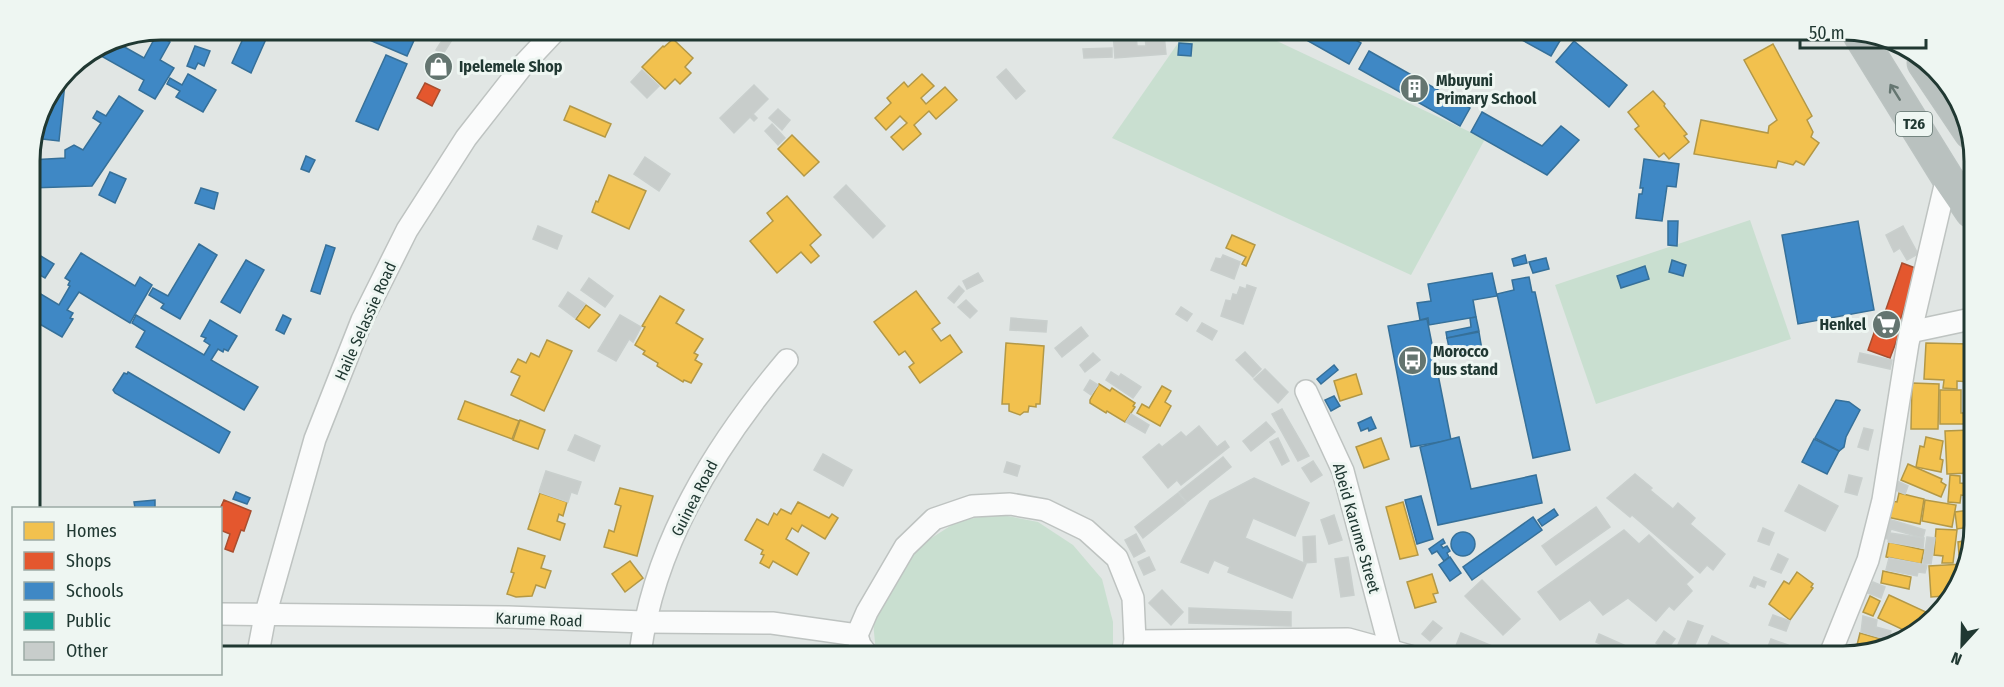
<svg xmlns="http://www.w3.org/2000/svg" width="2004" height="687" font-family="'Fira Sans Condensed',sans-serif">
  <rect width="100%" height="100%" fill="#e1e6e4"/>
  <!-- green -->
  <g fill="#c9dfd0">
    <polygon points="1185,33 1260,33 1485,139 1411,275 1112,138"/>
    <polygon points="1750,220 1791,339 1596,404 1555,285"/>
    <polygon points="997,514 1038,522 1073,545 1102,579 1113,622 1113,655 876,654 873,621 916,548 958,521"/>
  </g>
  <!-- homes -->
  <g fill="#f2c14e" stroke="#b39846" stroke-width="1.5">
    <polygon points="673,39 693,58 685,67 691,73 680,84 675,79 665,89 642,67 663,46 664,47"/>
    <polygon points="1773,44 1812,116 1807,120 1813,132 1811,137 1819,143 1804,165 1796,161 1793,165 1778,161 1776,168 1694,154 1701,120 1768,133 1769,126 1777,120 1744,60"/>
    <polygon points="922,74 934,86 921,98 926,104 945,87 957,100 936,119 929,111 914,125 921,134 903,150 891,137 907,123 900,116 886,130 875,118 891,103 887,98 904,82 908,87"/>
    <polygon points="1653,91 1665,104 1664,106 1687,134 1684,136 1689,142 1669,159 1664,153 1659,157 1635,129 1639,126 1628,112"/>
    <polygon points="570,106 611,124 605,137 564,120"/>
    <polygon points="792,135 819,162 804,176 778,149"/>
    <polygon points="609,175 646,191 629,229 592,212 596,201 598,202"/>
    <polygon points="787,196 821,235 810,245 819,256 811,263 801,252 777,273 750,241 773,221 767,213"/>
    <polygon points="1232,235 1255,245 1246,266 1242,264 1246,257 1226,248"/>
    <polygon points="916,291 940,323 932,329 941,341 950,335 962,352 920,383 909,367 914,363 905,351 899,355 874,322"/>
    <polygon points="660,296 684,310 676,323 703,339 694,353 698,355 695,360 702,364 691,383 684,380 683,382 657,366 658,363 643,354 645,351 635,345 645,327 642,326"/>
    <polygon points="586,305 600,315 589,328 576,319"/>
    <polygon points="547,340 572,351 544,411 511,395 520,376 511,372 518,359 526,363 531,353 539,357"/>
    <polygon points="1006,343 1044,346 1040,404 1036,404 1036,407 1029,406 1028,412 1024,412 1020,415 1009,411 1009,404 1002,404"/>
    <polygon points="1926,343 1970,344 1970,382 1957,381 1957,389 1943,388 1944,380 1924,379"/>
    <polygon points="1356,374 1362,394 1340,401 1334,381"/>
    <polygon points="1912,383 1939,384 1938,429 1911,429"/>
    <polygon points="1099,384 1110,391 1112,388 1135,403 1133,406 1135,407 1125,422 1107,411 1106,413 1090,403 1090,400"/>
    <polygon points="1162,386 1171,391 1165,402 1171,406 1160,426 1137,413 1142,404 1149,408"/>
    <polygon points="1940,390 1961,390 1961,413 1970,413 1970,424 1940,424"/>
    <polygon points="465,401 519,421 512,439 458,419"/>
    <polygon points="520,420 545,430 538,449 513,440"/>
    <polygon points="1970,430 1970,473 1947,474 1945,431"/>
    <polygon points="1926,437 1943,441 1940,459 1943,460 1941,472 1916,467 1920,446 1924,447"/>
    <polygon points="1381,438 1389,459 1364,468 1356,447"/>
    <polygon points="1908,464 1942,479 1941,482 1946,485 1941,497 1901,480"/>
    <polygon points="1950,475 1960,476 1960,483 1970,484 1970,496 1961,495 1960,503 1948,502"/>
    <polygon points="620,488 653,496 637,556 604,547 609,530 614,532 621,506 615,504"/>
    <polygon points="540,493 567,502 563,516 559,514 557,521 565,524 560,540 528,529"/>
    <polygon points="1899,493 1924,499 1920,524 1882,516 1885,500 1897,502"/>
    <polygon points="1925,500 1956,505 1952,527 1922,521"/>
    <polygon points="798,502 829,518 832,514 838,518 825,539 802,525 798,532 792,528 786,539 809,553 797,575 773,561 769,568 760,563 764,555 761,554 763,550 745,540 757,519 768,525 774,513 777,515 781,509 791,514"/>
    <polygon points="1403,502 1418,555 1400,559 1386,507"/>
    <polygon points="1970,510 1969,527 1957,529 1955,512"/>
    <polygon points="1936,529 1957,530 1953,563 1942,563 1943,556 1934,555"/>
    <polygon points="1970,540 1969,554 1959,555 1958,542"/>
    <polygon points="1889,542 1924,550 1921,564 1886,557"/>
    <polygon points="518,548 545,556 541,568 551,571 545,588 536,585 532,596 516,597 507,594 514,573 511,572"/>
    <polygon points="630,561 643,578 625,592 612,574"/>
    <polygon points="1963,564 1963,569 1945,596 1931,597 1929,566"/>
    <polygon points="1883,571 1911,577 1909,589 1881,583"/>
    <polygon points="1797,572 1813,584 1811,587 1813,588 1790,620 1769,604 1784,581 1789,584"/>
    <polygon points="1432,574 1438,593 1433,594 1436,602 1415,608 1407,582"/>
    <polygon points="1889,595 1926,612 1916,632 1912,634 1878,618"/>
    <polygon points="1870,596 1880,601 1873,616 1863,612"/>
    <polygon points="1860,633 1888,641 1887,643 1871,649 1857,645"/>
  </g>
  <!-- shops -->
  <g fill="#e4572e" stroke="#a94e2f" stroke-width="1.5">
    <polygon points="437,55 450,62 442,77 429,71"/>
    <polygon points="425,83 440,90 432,106 417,98"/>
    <polygon points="1902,263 1918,269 1900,321 1884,315"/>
    <polygon points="1880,316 1903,324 1890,358 1868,350"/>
    <polygon points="224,500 251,511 244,531 241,530 233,552 225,549 230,534 220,530 220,509"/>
  </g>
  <!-- schools -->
  <g fill="#3f88c5" stroke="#367099" stroke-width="1.5">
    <polygon points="247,30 270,30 251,73 232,63"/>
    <polygon points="346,30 403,31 416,36 407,56"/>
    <polygon points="1294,33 1344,33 1361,43 1349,64"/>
    <polygon points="157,34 170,42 160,60 174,68 155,99 139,90 144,80 94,52 112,40 144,58"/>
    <polygon points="1511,34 1564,34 1551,56"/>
    <polygon points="1574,41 1627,85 1609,107 1556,62"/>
    <polygon points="1179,43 1192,44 1191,56 1178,55"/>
    <polygon points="195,46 210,51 204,66 198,63 195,69 187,66"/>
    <polygon points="1369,51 1470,108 1460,126 1359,69"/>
    <polygon points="386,55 407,64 378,130 356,121"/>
    <polygon points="66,73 59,141 34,138 43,104"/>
    <polygon points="188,74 216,90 203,112 176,97 180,91 167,84 170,78 182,85"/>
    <polygon points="119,96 143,111 92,186 30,188 30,160 65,158 65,150 74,145 83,150 101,123 93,118 97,111 106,116"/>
    <polygon points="1482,112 1542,146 1561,126 1579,140 1547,175 1471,132"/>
    <polygon points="306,156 315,160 309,172 301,169"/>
    <polygon points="1644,159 1679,164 1676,187 1667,186 1662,221 1636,218 1639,194 1642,194 1643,188 1640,188"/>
    <polygon points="110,172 126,179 115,203 99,195"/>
    <polygon points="201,188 218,193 214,209 195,203"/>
    <polygon points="1668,221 1678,221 1677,246 1668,245"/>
    <polygon points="1858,221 1874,310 1798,324 1782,235"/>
    <polygon points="199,244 217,255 180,319 161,308 164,304 149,295 153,288 168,296"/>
    <polygon points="326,245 335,248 320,294 311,291"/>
    <polygon points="31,250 54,264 45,278 40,275 39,278 35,276 31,282"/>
    <polygon points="81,253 135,286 140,277 152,285 130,323 79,292 67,310 73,313 70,318 73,319 62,337 31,319 31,288 59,305 70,286 68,285 70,281 65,278"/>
    <polygon points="1525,255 1527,263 1514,266 1512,259"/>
    <polygon points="1546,258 1549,269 1533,273 1529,262"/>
    <polygon points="246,260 264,270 240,313 221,302"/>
    <polygon points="1672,260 1686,265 1683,276 1669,272"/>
    <polygon points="1645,266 1649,279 1621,288 1617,276"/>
    <polygon points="1492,273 1497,296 1473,300 1476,317 1429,325 1428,318 1420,320 1417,303 1431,301 1428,284"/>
    <polygon points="1529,277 1532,292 1535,292 1570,450 1533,458 1497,294 1514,290 1512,280"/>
    <polygon points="136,315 204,355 210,345 204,341 206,338 201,336 210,320 237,336 228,351 224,349 223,352 218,349 211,360 258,387 244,410 136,347 145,331 132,323"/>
    <polygon points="283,315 291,319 284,334 276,330"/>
    <polygon points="1476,317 1479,331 1447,338 1446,332 1471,327 1470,318"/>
    <polygon points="1427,319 1451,440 1411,447 1388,326"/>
    <polygon points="1479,332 1482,350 1451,357 1447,338"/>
    <polygon points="1334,365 1338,370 1321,384 1317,379"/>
    <polygon points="128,372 230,432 219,453 115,393 113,390 124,373 127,374"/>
    <polygon points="1334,396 1340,406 1331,411 1325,400"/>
    <polygon points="1836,400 1849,402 1860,410 1846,437 1844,447 1839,451 1815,438"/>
    <polygon points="1371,417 1376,428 1369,431 1368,428 1361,431 1358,423"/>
    <polygon points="1459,437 1471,489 1536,475 1542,503 1438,525 1420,447"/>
    <polygon points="1814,439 1839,451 1827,474 1802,462"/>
    <polygon points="236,492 250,498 247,504 233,499"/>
    <polygon points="1421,496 1433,539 1417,544 1405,500"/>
    <polygon points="155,500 155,508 135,508 134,502"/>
    <polygon points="1554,509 1558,515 1542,526 1538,520"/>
    <polygon points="1533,517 1542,530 1472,580 1463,567"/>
    <circle cx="1463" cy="544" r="12"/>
    <polygon points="1443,539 1445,543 1441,545 1443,548 1447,546 1450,551 1447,553 1449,557 1444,561 1437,551 1432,554 1429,549"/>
    <polygon points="1450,557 1461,573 1450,581 1439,565"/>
  </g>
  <!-- public -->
  <g fill="#17a398" stroke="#1a8379" stroke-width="1.5">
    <rect x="348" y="646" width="32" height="7"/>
    <polygon points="416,647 440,650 440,653 416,653"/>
  </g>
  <!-- building -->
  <g fill="#c8cdcb" stroke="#c9cfcd" stroke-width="1.5">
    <polygon points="448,31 455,31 453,34 455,35 443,54 436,50"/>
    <polygon points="1113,33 1124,33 1124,35 1136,34 1137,46 1146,46 1145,36 1164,34 1166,54 1115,58"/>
    <polygon points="1112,48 1112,57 1084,58 1083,49"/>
    <polygon points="1006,69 1025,91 1016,99 997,77"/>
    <polygon points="642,70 659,86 647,98 631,82"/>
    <polygon points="754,85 768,99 753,114 757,118 754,121 750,117 734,133 720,118"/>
    <polygon points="778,109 790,120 782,130 769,118"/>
    <polygon points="772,124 785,138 778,145 765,131"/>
    <polygon points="645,157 670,174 659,191 634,174"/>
    <polygon points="846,185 885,226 873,238 834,197"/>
    <polygon points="538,226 562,236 557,249 533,239"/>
    <polygon points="1903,226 1918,254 1907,260 1900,248 1894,252 1886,235"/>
    <polygon points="1223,255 1240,262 1234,279 1211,270 1216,258 1221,259"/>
    <polygon points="978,273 983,281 967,289 963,281"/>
    <polygon points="589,278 613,296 605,307 581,290"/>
    <polygon points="1247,285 1256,288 1243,324 1221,316 1226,300 1231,301 1233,294 1237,295 1240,287 1246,289"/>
    <polygon points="959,286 964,291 954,303 948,298"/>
    <polygon points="568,292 585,304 575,318 559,306"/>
    <polygon points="966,300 977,311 970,318 958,307"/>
    <polygon points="1181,307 1192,314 1187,321 1176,314"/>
    <polygon points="620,315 641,327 633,342 629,339 616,361 598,351"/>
    <polygon points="1011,318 1047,321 1046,332 1010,330"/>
    <polygon points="1202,323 1217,331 1212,340 1197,331"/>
    <polygon points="1081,327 1088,336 1062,357 1055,348"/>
    <polygon points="1245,352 1261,369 1253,377 1236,360"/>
    <polygon points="1093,353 1100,360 1085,372 1080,365"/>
    <polygon points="1860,353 1892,360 1890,369 1858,362"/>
    <polygon points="1265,369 1288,392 1278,403 1254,379"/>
    <polygon points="1111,372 1119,377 1121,374 1141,387 1133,398 1106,380"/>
    <polygon points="1090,380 1098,385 1091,395 1084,390"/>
    <polygon points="1282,409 1309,456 1298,461 1272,414"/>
    <polygon points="1131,414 1149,425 1145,433 1126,422"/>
    <polygon points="1266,422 1275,432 1251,451 1243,441"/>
    <polygon points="1199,426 1217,447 1225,441 1229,447 1181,485 1177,480 1168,488 1143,457 1159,444 1162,447 1181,432 1186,437"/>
    <polygon points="1864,428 1873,430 1868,450 1858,447"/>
    <polygon points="575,435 600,446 594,461 568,450"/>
    <polygon points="1278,438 1289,461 1282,465 1270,442"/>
    <polygon points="823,454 852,470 843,486 814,470"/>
    <polygon points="1223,457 1231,467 1187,502 1179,492"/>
    <polygon points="1313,461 1322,475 1311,482 1302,468"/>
    <polygon points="1007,462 1020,466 1017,476 1004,472"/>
    <polygon points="546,471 581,482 577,494 571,492 568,502 539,492"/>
    <polygon points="1635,474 1652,488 1650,490 1673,509 1678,503 1695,518 1690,524 1725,554 1713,570 1707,565 1700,573 1632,515 1630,517 1607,498"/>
    <polygon points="1849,475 1862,478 1857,495 1845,492"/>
    <polygon points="1254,478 1309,503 1295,536 1253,518 1245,538 1306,564 1292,598 1228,572 1230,567 1214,560 1208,573 1181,562 1210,501"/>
    <polygon points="1897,481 1908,486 1905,494 1893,489"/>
    <polygon points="1799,485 1838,506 1825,531 1785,511"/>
    <polygon points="1178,493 1186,503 1143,538 1135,527"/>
    <polygon points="1596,507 1610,527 1556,565 1542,546"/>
    <polygon points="1334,515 1342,540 1329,544 1321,520"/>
    <polygon points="1885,518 1925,530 1923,538 1891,529 1888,539 1876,536"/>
    <polygon points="1763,528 1774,533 1769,545 1758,541"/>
    <polygon points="1624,530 1639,544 1649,535 1693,577 1686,584 1692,591 1674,610 1669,606 1656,621 1628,598 1603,615 1590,600 1560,620 1538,592"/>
    <polygon points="1890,533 1924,538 1923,548 1888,542"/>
    <polygon points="1136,534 1145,551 1134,557 1125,540"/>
    <polygon points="1315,536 1316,562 1304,563 1303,537"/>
    <polygon points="1927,537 1935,538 1931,564 1923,563"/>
    <polygon points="1778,554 1788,559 1781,573 1771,569"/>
    <polygon points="1149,557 1155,570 1144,575 1138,562"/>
    <polygon points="1348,557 1354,595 1341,597 1335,559"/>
    <polygon points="1889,558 1927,565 1925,573 1918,572 1917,576 1886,570"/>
    <polygon points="1754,577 1766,582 1764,587 1757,584 1755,588 1750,586"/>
    <polygon points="1482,580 1520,619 1503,635 1465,596"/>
    <polygon points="1873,582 1885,587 1881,598 1868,593"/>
    <polygon points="1162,590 1183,612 1171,625 1149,603"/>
    <polygon points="1189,608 1291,612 1291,626 1189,623"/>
    <polygon points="1773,615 1790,621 1786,631 1769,625"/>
    <polygon points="1863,616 1877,620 1876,627 1891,631 1889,640 1861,632"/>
    <polygon points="1433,621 1442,628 1430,641 1422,634"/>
    <polygon points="1688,621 1703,626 1690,656 1684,656 1675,652"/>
    <polygon points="1664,631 1675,639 1667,650 1656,643"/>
    <polygon points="1461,633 1492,646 1488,656 1467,656 1454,651"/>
    <polygon points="1599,634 1628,647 1625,655 1596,642"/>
    <polygon points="1712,636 1729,644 1724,654 1707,647"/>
    <polygon points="1771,639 1788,645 1783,657 1764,657"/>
  </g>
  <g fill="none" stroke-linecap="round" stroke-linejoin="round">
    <defs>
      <g id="minor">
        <polyline points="1910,332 1971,319"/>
        <polyline points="1306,391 1343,471 1392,656"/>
        <polyline points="220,614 508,617 644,622 772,623 857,635"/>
        <polyline points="1135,641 1348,639 1410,656"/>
        <polyline points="258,653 265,616 315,439 362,320 407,230 466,138 524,64 555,31"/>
        <path d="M 640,654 C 654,543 716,444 787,360"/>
        <polyline points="867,654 860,645 857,635 867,612 905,547 934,519 972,506 1010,504 1045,510 1086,530 1117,558 1133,598 1135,641 1132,655"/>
        <polyline points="1829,657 1868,560 1883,500 1908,343 1947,177"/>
      </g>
      <g id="highway">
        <polyline points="1859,35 1947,177 1971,212"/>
        <polyline points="1923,63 1970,133"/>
      </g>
    </defs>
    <!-- minor casing -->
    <use href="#minor" stroke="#bec3c1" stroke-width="24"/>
    <!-- highway casing -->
    <use href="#highway" stroke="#bbc3c1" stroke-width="33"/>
    <!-- minor -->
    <use href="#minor" stroke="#fafbfb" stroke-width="21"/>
    <!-- highway -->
    <use href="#highway" stroke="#b9c1bf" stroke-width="30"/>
  </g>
  <!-- one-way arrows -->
  <defs><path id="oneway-shaft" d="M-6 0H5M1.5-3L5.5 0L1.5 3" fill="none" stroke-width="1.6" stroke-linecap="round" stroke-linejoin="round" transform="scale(1.5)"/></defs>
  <use stroke="#657671" href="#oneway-shaft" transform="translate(1895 92) rotate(-122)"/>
  <!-- icons -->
  <defs>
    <symbol id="shop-disc" viewBox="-11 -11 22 22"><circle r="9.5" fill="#647570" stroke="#eef6f2"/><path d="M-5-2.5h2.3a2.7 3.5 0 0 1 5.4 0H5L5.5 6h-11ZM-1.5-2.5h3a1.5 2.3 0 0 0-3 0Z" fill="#fff"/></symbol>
    <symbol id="building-disc" viewBox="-11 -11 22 22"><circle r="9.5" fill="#647570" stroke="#eef6f2"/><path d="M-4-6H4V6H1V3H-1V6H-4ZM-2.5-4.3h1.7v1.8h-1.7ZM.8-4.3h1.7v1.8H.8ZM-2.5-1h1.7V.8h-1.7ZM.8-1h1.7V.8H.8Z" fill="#fff"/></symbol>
    <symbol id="supermarket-disc" viewBox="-11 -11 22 22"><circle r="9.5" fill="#647570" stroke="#eef6f2"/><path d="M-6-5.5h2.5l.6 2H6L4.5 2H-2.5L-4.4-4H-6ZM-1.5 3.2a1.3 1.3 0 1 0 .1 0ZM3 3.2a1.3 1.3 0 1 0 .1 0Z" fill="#fff"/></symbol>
    <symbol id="bus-disc" viewBox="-11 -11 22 22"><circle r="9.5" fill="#647570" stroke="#eef6f2"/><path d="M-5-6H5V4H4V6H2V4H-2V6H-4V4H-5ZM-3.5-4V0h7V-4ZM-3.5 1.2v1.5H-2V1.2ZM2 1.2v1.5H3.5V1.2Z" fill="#fff"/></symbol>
  </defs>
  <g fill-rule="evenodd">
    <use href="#shop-disc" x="422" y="50" width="33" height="33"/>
    <use href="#building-disc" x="1398" y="72" width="33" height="33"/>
    <use href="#supermarket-disc" x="1870" y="308" width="33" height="33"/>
    <use href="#bus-disc" x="1396" y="344" width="33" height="33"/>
  </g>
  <g text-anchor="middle" stroke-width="6" stroke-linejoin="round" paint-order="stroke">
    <!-- shield labels -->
    <rect fill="#eef6f2" stroke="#5e716c" stroke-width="1.5" x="1896" y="112" width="36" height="24" rx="4.5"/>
    <g font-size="15" font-weight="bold" fill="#203832">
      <text x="1914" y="129">T26</text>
    </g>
    <!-- poi labels -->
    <g font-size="16" font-weight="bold" fill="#203832" stroke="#eef6f2" text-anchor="start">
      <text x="459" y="72">Ipelemele Shop</text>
      <text x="1436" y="86">Mbuyuni<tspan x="1436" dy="18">Primary School</tspan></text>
      <text x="1866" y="330" text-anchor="end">Henkel</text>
      <text x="1433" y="357">Morocco<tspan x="1433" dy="18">bus stand</tspan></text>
    </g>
    <!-- street labels -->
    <g font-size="16" fill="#203832" stroke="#eef6f2">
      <text transform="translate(365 321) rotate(-66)" y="6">Haile Selassie Road</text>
      <text transform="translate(694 498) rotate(-63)" y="6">Guinea Road</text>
      <text transform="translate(1357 528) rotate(74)" y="6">Abeid Karume Street</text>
      <text transform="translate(539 619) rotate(2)" y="6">Karume Road</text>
    </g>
  </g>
  <!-- crop -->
  <path d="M0 0H2004V687H0ZM161 40H1843A121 121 0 0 1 1964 161V525A121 121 0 0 1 1843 646H161A121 121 0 0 1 40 525V161A121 121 0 0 1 161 40Z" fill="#eef6f2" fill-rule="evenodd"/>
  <path fill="none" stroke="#203832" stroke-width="3" d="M161 40H1843A121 121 0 0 1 1964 161V525A121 121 0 0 1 1843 646H161A121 121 0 0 1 40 525V161A121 121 0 0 1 161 40Z"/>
  <!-- legend -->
  <rect x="12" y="507" width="210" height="168" fill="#eef6f2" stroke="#9caaa5" stroke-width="1.5"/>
  <rect x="24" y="522" width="30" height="18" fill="#f2c14e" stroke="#9caaa5" stroke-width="1.5"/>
  <text x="66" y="537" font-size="18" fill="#203832">Homes</text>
  <rect x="24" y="552" width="30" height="18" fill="#e4572e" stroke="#9caaa5" stroke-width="1.5"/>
  <text x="66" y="567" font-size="18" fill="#203832">Shops</text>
  <rect x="24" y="582" width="30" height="18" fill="#3f88c5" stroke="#9caaa5" stroke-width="1.5"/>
  <text x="66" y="597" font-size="18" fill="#203832">Schools</text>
  <rect x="24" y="612" width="30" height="18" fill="#17a398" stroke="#9caaa5" stroke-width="1.5"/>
  <text x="66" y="627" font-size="18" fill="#203832">Public</text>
  <rect x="24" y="642" width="30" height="18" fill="#c8cdcb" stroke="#9caaa5" stroke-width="1.5"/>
  <text x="66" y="657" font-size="18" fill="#203832">Other</text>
  <!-- north arrow -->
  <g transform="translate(1962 645) rotate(202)" stroke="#eef6f2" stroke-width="4.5" paint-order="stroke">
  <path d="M0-4.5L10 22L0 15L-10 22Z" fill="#203832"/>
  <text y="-9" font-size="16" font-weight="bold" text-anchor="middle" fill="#203832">N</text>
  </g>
  <!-- scale -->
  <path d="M1800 39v9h126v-9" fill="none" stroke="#203832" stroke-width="3"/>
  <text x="1809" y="39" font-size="18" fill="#203832" stroke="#eef6f2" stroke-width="4.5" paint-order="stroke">50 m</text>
</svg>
